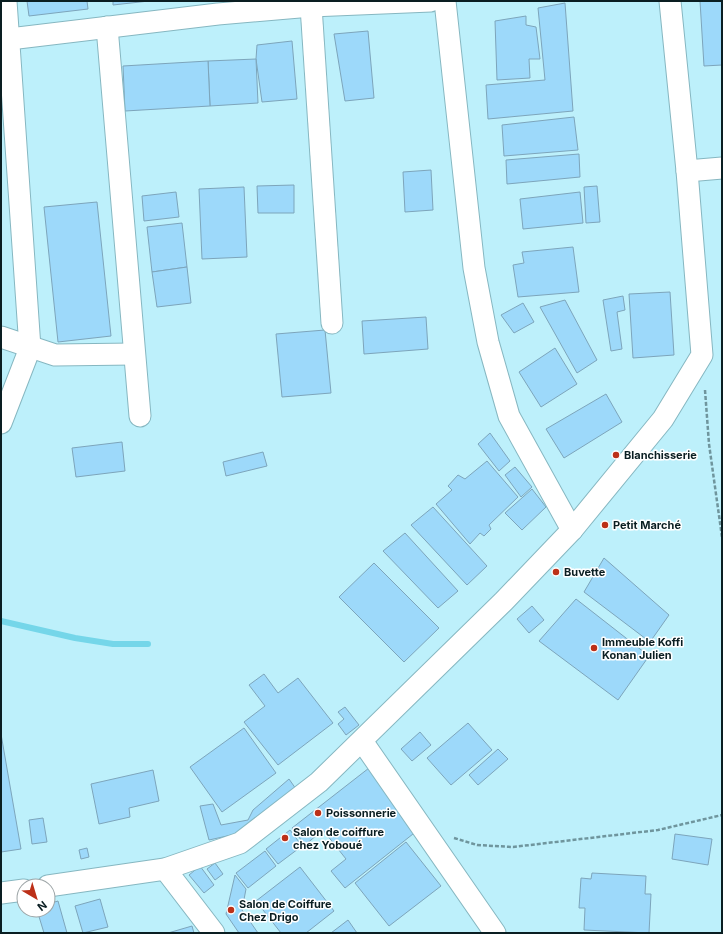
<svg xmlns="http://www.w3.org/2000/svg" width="723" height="934" font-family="Inter,sans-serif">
  <rect width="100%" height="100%" fill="#bdf0fb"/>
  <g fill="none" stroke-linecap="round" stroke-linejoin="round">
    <!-- stream -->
    <polyline stroke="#75d6e9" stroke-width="6" points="1,621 75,638 113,644 148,644"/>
  </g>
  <!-- building -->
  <g fill="#9dd9fa" stroke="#7da5bb">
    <polygon points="27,1 87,1 88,9 29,16"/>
    <polygon points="113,1 149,1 113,5"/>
    <polygon points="700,1 722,1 722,65 704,66"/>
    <polygon points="565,3 573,111 488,119 486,85 545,80 538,8"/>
    <polygon points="526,16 526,25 536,27 540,59 529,59 530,78 497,80 495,21"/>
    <polygon points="368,31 374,98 345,101 334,34"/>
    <polygon points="292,41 297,99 262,102 256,59 257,45"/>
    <polygon points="256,59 258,103 210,106 208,61"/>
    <polygon points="208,61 210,106 125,111 123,66"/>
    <polygon points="574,117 578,150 504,156 502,125"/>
    <polygon points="579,154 580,177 507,184 506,160"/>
    <polygon points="431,170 433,210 405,212 403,172"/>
    <polygon points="294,185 294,213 258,213 257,186"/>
    <polygon points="597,186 600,222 586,223 584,187"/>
    <polygon points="244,187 247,257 202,259 199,189"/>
    <polygon points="176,192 179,217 144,221 142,196"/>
    <polygon points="580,192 583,223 523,229 520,199"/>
    <polygon points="97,202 111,336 58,342 44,207"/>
    <polygon points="182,223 187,267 152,272 147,227"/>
    <polygon points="573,247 579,292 518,297 513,265 524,263 522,252"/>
    <polygon points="187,267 191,303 157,307 152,272"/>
    <polygon points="670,292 674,355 633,358 629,294"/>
    <polygon points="623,296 625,310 617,312 622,349 611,351 603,300"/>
    <polygon points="565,300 597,360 577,373 540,307"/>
    <polygon points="523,303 534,322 514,333 501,315"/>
    <polygon points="426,317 428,349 364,354 362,321"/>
    <polygon points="325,330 331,393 282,397 276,334"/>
    <polygon points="555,348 577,384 541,407 519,372"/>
    <polygon points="606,394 622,422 564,458 546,429"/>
    <polygon points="490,433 510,461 499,471 478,444"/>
    <polygon points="122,442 125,471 76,477 72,448"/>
    <polygon points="263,452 267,466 226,476 223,462"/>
    <polygon points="487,461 518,497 489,525 491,529 484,536 480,533 470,544 436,504 452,490 448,486 458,475 465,479"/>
    <polygon points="515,467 532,487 521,497 505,475"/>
    <polygon points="532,489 546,507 522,530 505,513"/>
    <polygon points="433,507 487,566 467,585 411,525"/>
    <polygon points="405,533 458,591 438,608 383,551"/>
    <polygon points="604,558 669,615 650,642 584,592"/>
    <polygon points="374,563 439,628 404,662 339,597"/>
    <polygon points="576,599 649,656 618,700 539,641"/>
    <polygon points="532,606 544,620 529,633 517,619"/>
    <polygon points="264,674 278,693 298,678 333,723 278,765 244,722 265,706 249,685"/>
    <polygon points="345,707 359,725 346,735 338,724 344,719 338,712"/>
    <polygon points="468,723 492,750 451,785 427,758"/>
    <polygon points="244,728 276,773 222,812 190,767"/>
    <polygon points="420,732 431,745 412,761 401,749"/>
    <polygon points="1,734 21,849 1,852"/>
    <polygon points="498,749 508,759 478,785 469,775"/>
    <polygon points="369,768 418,830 345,888 331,871 346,859 323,830 305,845 292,828"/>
    <polygon points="153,770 159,801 129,808 130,817 99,824 91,784"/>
    <polygon points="289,779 296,789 245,832 209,840 200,806 213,804 221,825 248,820 253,810"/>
    <polygon points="43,818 47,842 32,844 29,820"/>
    <polygon points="290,830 302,846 278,864 266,849"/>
    <polygon points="675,834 712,839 708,865 672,859"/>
    <polygon points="406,842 441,886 389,926 355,883"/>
    <polygon points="87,848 89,857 81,859 79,850"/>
    <polygon points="265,851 276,866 248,888 236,873"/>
    <polygon points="215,863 223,874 215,880 207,869"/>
    <polygon points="200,866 214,885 204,893 189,875"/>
    <polygon points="300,867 334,911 306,933 281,933 256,901"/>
    <polygon points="592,873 646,876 645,894 651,894 649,933 584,930 585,908 579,908 581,878 591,879"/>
    <polygon points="235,875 246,889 242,910 258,933 239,933 226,914"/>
    <polygon points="100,899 108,927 83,933 75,906"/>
    <polygon points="58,901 67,933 44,933 37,910 48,910 48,904"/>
    <polygon points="348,920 357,933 331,933"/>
    <polygon points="192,926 194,933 168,933"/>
  </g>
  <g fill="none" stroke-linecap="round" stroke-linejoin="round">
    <defs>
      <g id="street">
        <polyline points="445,1 474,268 488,342 509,416 572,530"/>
        <polyline points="311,6 332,323"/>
        <polyline points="107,27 140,416"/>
        <polyline points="1,40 218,14 311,6 431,1"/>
        <polyline points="687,171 722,168"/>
        <polyline points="1,337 55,355 134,354"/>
        <polyline points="1,423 30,348 6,1"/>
        <polyline points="362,741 495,933"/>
        <polyline points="165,869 214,933"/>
        <polyline points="48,886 165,869 240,843 319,782 504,601 572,530 663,419 702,355 687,171 670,1"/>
        <polyline points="1,893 24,890"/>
      </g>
    </defs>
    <!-- street casing -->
    <use href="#street" stroke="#86b7c1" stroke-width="23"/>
    <!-- path -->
    <g stroke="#6f959d" stroke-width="2.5" stroke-dasharray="4 2" stroke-linecap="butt">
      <polyline points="705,390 709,444 722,537"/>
      <polyline points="454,838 477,845 513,847 658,830 722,815"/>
    </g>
    <!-- street -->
    <use href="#street" stroke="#fff" stroke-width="21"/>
  </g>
  <!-- markers -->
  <g fill="#bc3018" stroke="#fff" stroke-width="1.5">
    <circle cx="616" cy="455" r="4"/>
    <circle cx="605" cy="525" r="4"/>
    <circle cx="556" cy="572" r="4"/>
    <circle cx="594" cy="648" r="4"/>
    <circle cx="318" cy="813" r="4"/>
    <circle cx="285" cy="838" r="4"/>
    <circle cx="231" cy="910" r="4"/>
  </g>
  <g text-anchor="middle" stroke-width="3" stroke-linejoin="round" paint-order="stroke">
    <!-- poi labels -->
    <g font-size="11" font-weight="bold" fill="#0a1e22" stroke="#fff" text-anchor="start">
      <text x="624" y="459">Blanchisserie</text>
      <text x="613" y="529">Petit Marché</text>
      <text x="564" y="576">Buvette</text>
      <text x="602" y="646">Immeuble Koffi<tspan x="602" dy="13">Konan Julien</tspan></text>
      <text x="326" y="817">Poissonnerie</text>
      <text x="293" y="836">Salon de coiffure<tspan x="293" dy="13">chez Yoboué</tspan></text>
      <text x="239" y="908">Salon de Coiffure<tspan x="239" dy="13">Chez Drigo</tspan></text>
    </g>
  </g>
  <!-- border -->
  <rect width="723" height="934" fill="none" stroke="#0a1e22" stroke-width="4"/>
  <!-- north arrow -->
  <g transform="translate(36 898) rotate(142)"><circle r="19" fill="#ffffff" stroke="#9da5a7"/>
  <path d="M0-3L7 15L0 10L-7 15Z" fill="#bc3018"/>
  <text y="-6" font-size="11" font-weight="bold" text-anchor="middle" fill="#0a1e22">N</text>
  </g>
</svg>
